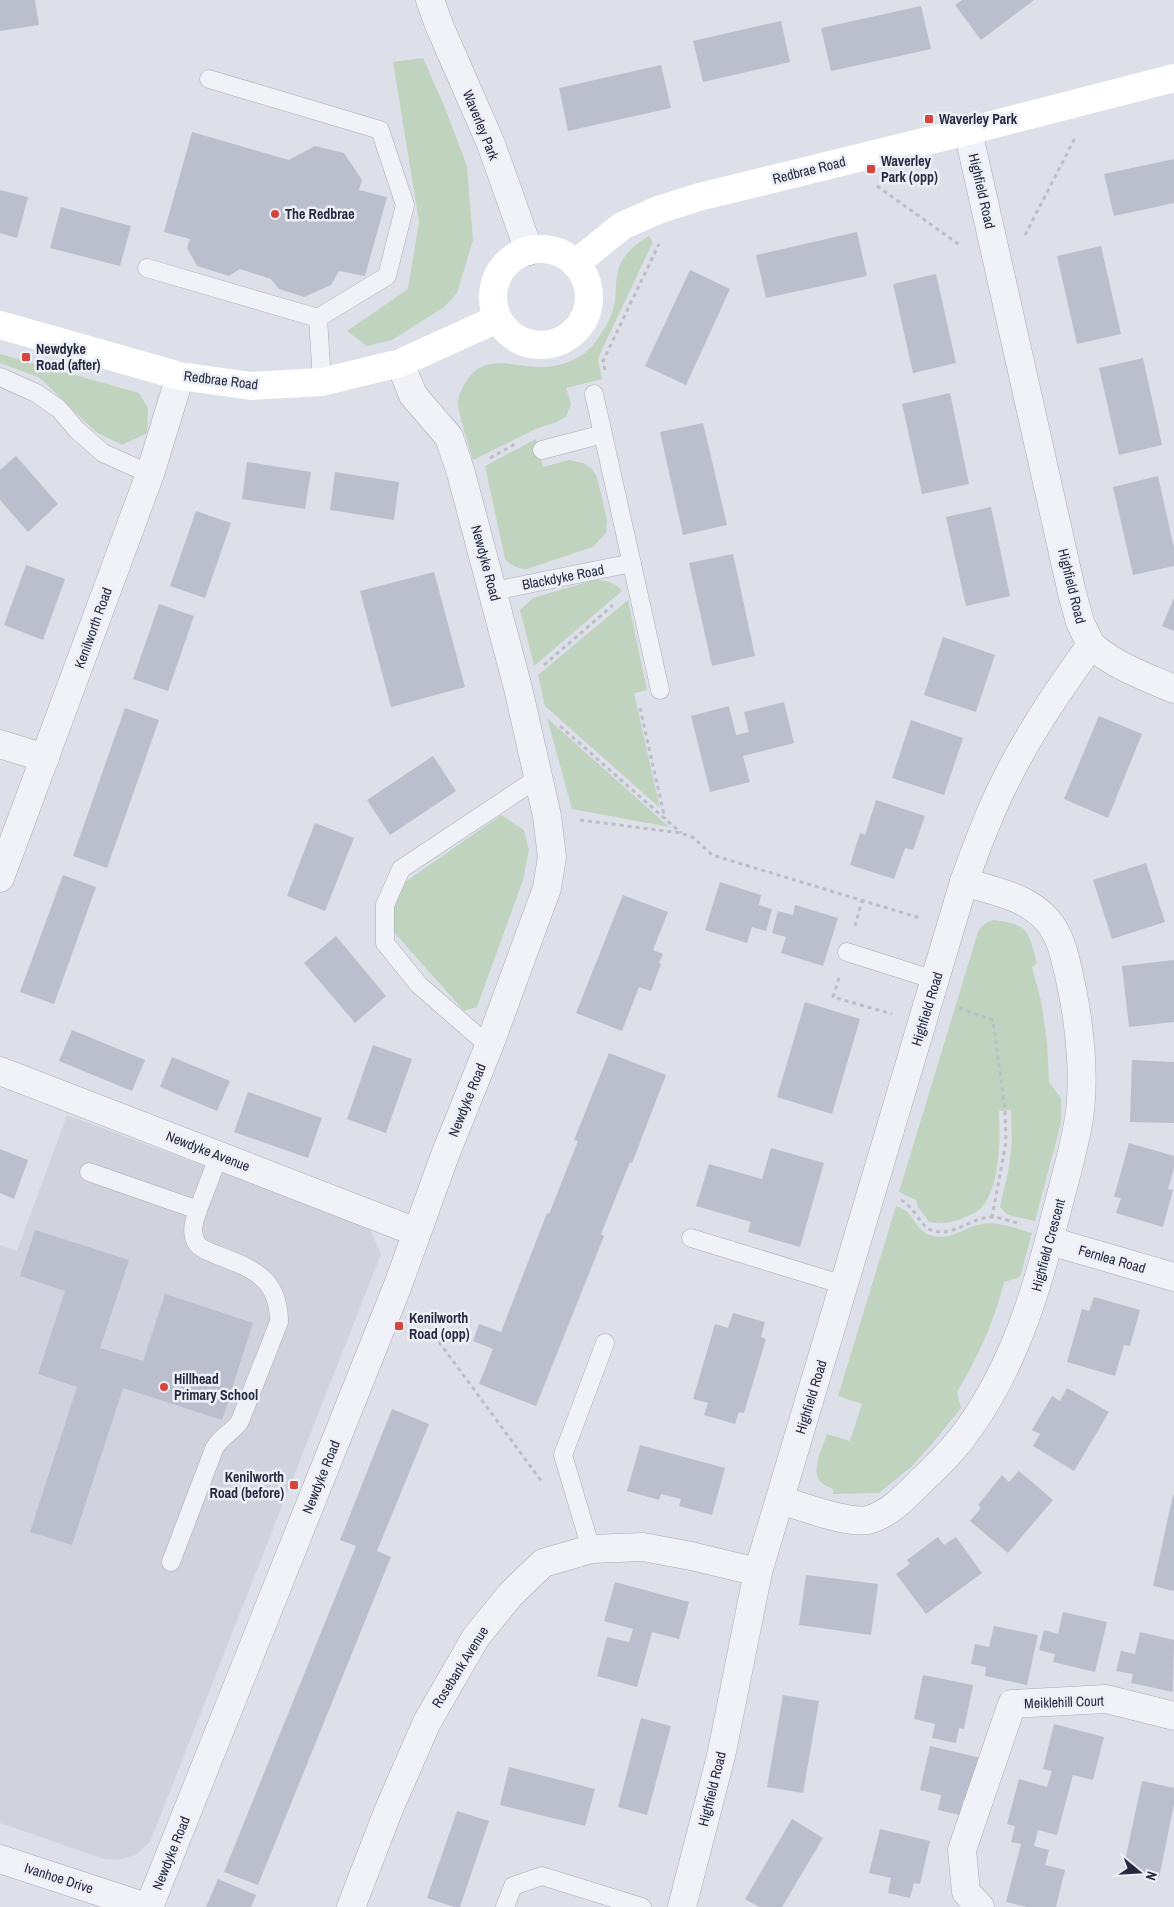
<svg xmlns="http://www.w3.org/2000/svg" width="1174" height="1907" font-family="'Archivo Narrow',sans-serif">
  <rect width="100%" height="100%" fill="#dee0e9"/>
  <!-- built -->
  <polygon fill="#d0d2de" points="67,1115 369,1227 381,1254 150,1842 136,1855 118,1860 104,1859 0,1823 0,1245 17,1251"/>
  <!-- green -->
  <g fill="#bfd3bf">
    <polygon points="423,58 445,108 467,166 473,240 457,293 444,307 392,340 367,346 347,331 408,289 419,222 393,62"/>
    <path d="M 649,236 L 653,242 L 600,354 L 598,360 L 602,379 L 566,388 L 571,404 L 566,417 L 557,422 L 538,428 L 473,460 C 470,449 457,410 458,401 C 459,393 463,387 467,380 C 485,352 519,368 545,367 C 562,366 581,359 592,346 C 603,333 612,318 615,302 C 617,284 614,270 626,255 C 632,247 641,241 649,236 Z"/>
    <polygon points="0,354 139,393 148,408 147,433 122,445 96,432 40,378 0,363"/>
    <path d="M 536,439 L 543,467 L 569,460 L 583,463 L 592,469 L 597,477 L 607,520 L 606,533 L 593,547 L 527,569 C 518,569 512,566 505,559 L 485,466 Z"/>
    <path d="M 594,580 C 605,580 615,582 622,591 L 534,666 L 520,610 L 533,598 Z"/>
    <polygon points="628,600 647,690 634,693 660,808 545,706 538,675"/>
    <polygon points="547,718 669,827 572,809"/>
    <polygon points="501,815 524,830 529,850 523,880 477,1007 464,1011 392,930 391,906 401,885"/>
    <path d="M 994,920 C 1029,925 1028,930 1037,963 L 1032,967 L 1041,1001 L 1047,1042 L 1049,1082 L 1061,1098 L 1061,1123 L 1035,1221 L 1008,1215 L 1000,1207 L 1009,1167 L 1012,1141 L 1011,1110 L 999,1111 C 1000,1137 1001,1189 980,1209 C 975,1213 969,1216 963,1218 C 951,1223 942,1224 929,1222 L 918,1207 L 916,1200 L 899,1192 L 978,932 C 982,925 986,922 994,920 Z"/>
    <path d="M 896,1206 C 916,1212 914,1230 930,1235 C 949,1242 964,1227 982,1224 C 998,1221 1017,1229 1032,1233 L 1020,1277 L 1004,1282 C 994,1322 978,1357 957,1392 L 961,1408 L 931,1445 L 911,1467 L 879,1493 L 833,1494 L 833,1489 C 829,1487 825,1486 822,1483 C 809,1473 823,1447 827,1434 L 850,1441 L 862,1404 L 838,1396 Z"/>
  </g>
  <!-- building -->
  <g fill="#bbbecc">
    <polygon points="0,0 35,0 39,25 0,31"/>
    <polygon points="962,0 1034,0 981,40 955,5"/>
    <polygon points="921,6 931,49 831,71 821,28"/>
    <polygon points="781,21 790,62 703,82 693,41"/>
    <polygon points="661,65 671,108 568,131 559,88"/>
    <polygon points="192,132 289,160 315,146 344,153 362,180 359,190 387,197 365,276 339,271 331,285 304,297 279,289 271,279 240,269 229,276 197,266 187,248 190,239 164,232"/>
    <polygon points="1174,159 1174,203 1114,216 1104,174"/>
    <polygon points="0,190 28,197 17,238 0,233"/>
    <polygon points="61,207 131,226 120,266 50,248"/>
    <polygon points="857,232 867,276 766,298 756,255"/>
    <polygon points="1101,246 1121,334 1077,344 1057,256"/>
    <polygon points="690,270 730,289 686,385 645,366"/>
    <polygon points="936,274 956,363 913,373 893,284"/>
    <polygon points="1143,358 1162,445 1119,455 1099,368"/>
    <polygon points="950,393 969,484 922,494 902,404"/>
    <polygon points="703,423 727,525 683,535 660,432"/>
    <polygon points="16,456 58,504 28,532 0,500 0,470"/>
    <polygon points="247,462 311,472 305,509 242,499"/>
    <polygon points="335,472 399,482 394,520 330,510"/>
    <polygon points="1158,476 1174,548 1174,566 1133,575 1113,487"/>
    <polygon points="991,507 1010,596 966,606 946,517"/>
    <polygon points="196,511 231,523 205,598 170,586"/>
    <polygon points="733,554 755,656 712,666 689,563"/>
    <polygon points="26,565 65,579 43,640 4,625"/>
    <polygon points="434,572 465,687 391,707 360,591"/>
    <polygon points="1174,598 1174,631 1162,626"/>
    <polygon points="159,604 194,616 168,691 133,679"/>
    <polygon points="943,637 995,655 976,712 924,695"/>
    <polygon points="784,702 794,743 743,756 750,782 710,792 691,716 729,706 736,735 749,732 744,712"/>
    <polygon points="125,708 159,720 107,868 73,856"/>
    <polygon points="1099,716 1142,734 1108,818 1064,799"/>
    <polygon points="911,720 963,738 944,795 892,778"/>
    <polygon points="433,756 456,791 390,835 367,800"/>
    <polygon points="876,800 925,816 913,850 905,848 894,879 850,865 860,833 865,835"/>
    <polygon points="315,823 354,838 325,911 287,896"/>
    <polygon points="1146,863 1165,922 1112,939 1093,880"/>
    <polygon points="63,875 96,887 54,1004 20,992"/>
    <polygon points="720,882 761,895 759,905 772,909 766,931 752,927 747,943 705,930"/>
    <polygon points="623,895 668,912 653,950 663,954 659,963 661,964 651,991 639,987 622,1031 576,1013"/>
    <polygon points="795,905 838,918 823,966 781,953 786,937 772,933 778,911 793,915"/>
    <polygon points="336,936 386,996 355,1023 304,963"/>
    <polygon points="1174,960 1174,1022 1129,1027 1122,966"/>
    <polygon points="805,1002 860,1019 832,1114 777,1097"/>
    <polygon points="72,1030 145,1060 132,1091 59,1061"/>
    <polygon points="373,1045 412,1059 386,1133 347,1119"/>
    <polygon points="609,1053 666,1075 632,1163 630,1162 601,1234 604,1236 536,1406 479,1384 493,1349 473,1341 479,1324 501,1332 547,1213 549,1214 578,1141 574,1140"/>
    <polygon points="172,1057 230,1081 217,1111 160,1087"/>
    <polygon points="1132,1060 1174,1062 1174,1123 1130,1122"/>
    <polygon points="248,1092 322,1118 308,1158 234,1132"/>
    <polygon points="1129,1143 1174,1156 1174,1168 1168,1189 1173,1190 1163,1227 1116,1213 1121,1198 1114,1197"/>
    <polygon points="771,1148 824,1163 800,1247 748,1232 751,1222 696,1206 709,1164 762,1179"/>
    <polygon points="0,1149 28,1160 14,1199 0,1193"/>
    <polygon points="35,1230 129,1260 100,1348 143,1361 165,1294 253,1323 222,1420 123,1388 72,1545 30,1532 77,1387 38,1374 65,1291 20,1276"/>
    <polygon points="1094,1297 1140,1310 1130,1346 1124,1345 1115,1376 1067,1362 1082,1309 1089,1311"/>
    <polygon points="733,1313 765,1322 761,1337 766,1339 744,1413 739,1412 735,1424 704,1415 708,1403 693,1399 715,1324 728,1328"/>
    <polygon points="1067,1388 1109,1412 1074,1471 1033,1446 1040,1434 1032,1430 1052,1396 1060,1401"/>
    <polygon points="392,1409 429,1424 377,1551 391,1557 258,1885 224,1872 356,1546 340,1540"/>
    <polygon points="640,1445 725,1468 712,1515 679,1506 681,1499 661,1494 659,1500 627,1491"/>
    <polygon points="1019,1471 1053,1500 1008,1553 970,1521 981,1508 978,1505 1002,1475 1009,1482"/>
    <polygon points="1173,1495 1174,1495 1174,1591 1153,1586"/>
    <polygon points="938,1537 944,1545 956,1537 982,1573 926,1614 896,1574 910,1564 907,1560"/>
    <polygon points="806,1575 878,1584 871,1635 799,1625"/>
    <polygon points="615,1582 689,1602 679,1639 652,1632 637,1687 597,1676 607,1637 629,1642 633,1629 604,1621"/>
    <polygon points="1063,1612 1107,1622 1095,1672 1053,1662 1055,1654 1039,1650 1044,1630 1058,1634"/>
    <polygon points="994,1626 1038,1635 1027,1685 985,1676 986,1667 971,1664 975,1644 989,1647"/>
    <polygon points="1140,1632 1174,1640 1173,1692 1131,1683 1133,1674 1116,1671 1121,1651 1135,1654"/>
    <polygon points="923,1675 973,1685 964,1729 959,1728 956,1743 932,1738 935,1724 914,1719"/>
    <polygon points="783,1695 819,1701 803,1793 767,1787"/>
    <polygon points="641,1718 671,1726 647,1815 618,1807"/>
    <polygon points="1054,1724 1104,1737 1093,1780 1073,1775 1057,1835 1038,1830 1034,1846 1049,1850 1045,1865 1065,1870 1056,1907 1027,1907 1006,1902 1021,1844 1011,1842 1015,1826 1007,1824 1019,1779 1047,1787 1052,1771 1043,1769"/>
    <polygon points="930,1746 981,1758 971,1801 963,1799 960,1815 938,1810 941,1795 920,1790"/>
    <polygon points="509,1767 595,1789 585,1826 500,1805"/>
    <polygon points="1142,1781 1174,1788 1174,1804 1159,1878 1123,1870"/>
    <polygon points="457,1811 489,1821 460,1907 454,1907 427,1898"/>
    <polygon points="792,1819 823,1838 782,1907 759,1907 745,1899"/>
    <polygon points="880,1829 930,1841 920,1884 914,1883 910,1898 888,1893 891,1878 869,1873"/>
    <polygon points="218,1879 256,1895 251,1907 206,1907"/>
  </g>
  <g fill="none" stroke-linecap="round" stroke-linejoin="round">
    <defs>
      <g id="lane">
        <polyline points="209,79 380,130 405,205 387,276 318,318 322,382"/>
        <polyline points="147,268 318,318"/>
        <polyline points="0,377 36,393 59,409 77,430 103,453 150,474"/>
        <polyline points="594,394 660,690"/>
        <polyline points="542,450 603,434"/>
        <polyline points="494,591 632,563"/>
        <polyline points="847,952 935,980"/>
        <polyline points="489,1046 419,985 385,943 385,905 401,869 538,778"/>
        <polyline points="89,1172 198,1210 219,1155"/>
        <polyline points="691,1238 844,1285"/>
        <polyline points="591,1549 563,1455 605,1343"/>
        <path d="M 171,1562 L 214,1449 C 220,1437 233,1432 240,1421 L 279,1322 C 279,1278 253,1269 217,1255 C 210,1252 202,1250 197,1244 C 190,1233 194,1221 198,1210"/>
        <polyline points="505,1907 513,1886 542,1876 642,1907"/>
      </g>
      <g id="street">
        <polyline points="430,0 439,25 491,144 529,251"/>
        <path d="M 1091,645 C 1115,666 1144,676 1174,689"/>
        <polyline points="0,744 45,758"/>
        <polyline points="0,878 150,474 180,376"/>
        <polyline points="0,1071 416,1232"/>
        <polyline points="1050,1241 1174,1277"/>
        <path d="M 780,1500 C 801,1506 847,1524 868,1520 C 890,1514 907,1495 923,1479 C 936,1467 950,1453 961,1439 C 1012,1373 1036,1294 1056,1214 C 1064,1182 1074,1150 1079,1118 C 1085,1078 1080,1028 1072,989 C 1067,967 1063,938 1048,921 C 1027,896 993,891 964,882"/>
        <polyline points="0,1859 146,1907"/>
        <polyline points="149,1907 398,1285 445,1155 489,1046 547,888 552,857 547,816 518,688 461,473 449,437 413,395 400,363"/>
        <polyline points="351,1907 389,1809 427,1722 476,1637 510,1595 543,1563 591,1549 643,1547 691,1556 758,1572"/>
        <path d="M 682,1907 L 721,1756 L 758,1572 L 964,882 C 976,848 989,813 1006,780 C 1029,733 1060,688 1091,645 L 1080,622 L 1072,593 L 968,131"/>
        <polyline points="980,1907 966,1892 962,1850 1012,1704 1106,1699 1174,1716"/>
      </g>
    </defs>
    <!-- lane casing -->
    <use href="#lane" stroke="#a7a9b6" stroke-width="19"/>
    <!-- street casing -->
    <use href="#street" stroke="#a7a9b6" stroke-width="29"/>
    <!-- path -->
    <g stroke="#bcbec7" stroke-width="3" stroke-dasharray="4 4" stroke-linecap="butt">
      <polyline points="877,186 961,246"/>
      <polyline points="1025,235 1076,136"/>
      <polyline points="605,370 603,361 659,244"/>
      <polyline points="490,458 517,443"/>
      <polyline points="544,665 613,605"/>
      <polyline points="640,708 665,819"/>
      <polyline points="560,726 681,833"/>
      <polyline points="580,820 681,833 694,838 712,855 920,918"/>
      <polyline points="855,926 862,901"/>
      <polyline points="839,978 833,997 892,1014"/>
      <polyline points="959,1008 993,1020 1005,1110 1006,1142 992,1217"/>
      <path d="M 901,1200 C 915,1207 919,1225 931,1230 C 952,1238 970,1218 991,1217 C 1000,1217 1012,1222 1021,1224"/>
      <polyline points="420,1316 542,1482"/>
    </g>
    <!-- lane -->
    <use href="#lane" stroke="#f1f2f7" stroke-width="18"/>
    <!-- street -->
    <use href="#street" stroke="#f1f2f7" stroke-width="28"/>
    <!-- secondary -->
    <g stroke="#fff" stroke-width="28">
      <circle cx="541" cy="297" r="48"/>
      <polyline points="575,264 622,226 658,210 699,197 968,131 1174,78"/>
      <polyline points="0,325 180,376 251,386 322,382 400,363 497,319"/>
    </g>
  </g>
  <!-- markers -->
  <g fill="#d6453b" stroke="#edeff6" stroke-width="2">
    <rect x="924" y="114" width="10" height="10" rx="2.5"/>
    <rect x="866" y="164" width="10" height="10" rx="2.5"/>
    <circle cx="275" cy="214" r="5"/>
    <rect x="21" y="352" width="10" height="10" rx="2.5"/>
    <rect x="394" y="1321" width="10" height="10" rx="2.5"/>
    <circle cx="164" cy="1387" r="5"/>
    <rect x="289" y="1480" width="10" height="10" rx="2.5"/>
  </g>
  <g text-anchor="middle" stroke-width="5" stroke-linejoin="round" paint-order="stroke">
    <!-- poi labels -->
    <g font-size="14" font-weight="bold" fill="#262a40" stroke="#edeff6" text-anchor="start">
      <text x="939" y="124">Waverley Park</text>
      <text x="881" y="166">Waverley<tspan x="881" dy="16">Park (opp)</tspan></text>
      <text x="285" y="219">The Redbrae</text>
      <text x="36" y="354">Newdyke<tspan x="36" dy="16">Road (after)</tspan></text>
      <text x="409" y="1323">Kenilworth<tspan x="409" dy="16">Road (opp)</tspan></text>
      <text x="174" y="1384">Hillhead<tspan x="174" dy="16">Primary School</tspan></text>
      <text x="284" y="1482" text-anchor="end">Kenilworth<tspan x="284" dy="16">Road (before)</tspan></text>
    </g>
    <!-- street labels -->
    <g font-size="14" fill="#262a40" stroke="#edeff6">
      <text transform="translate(481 125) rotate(68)" y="5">Waverley Park</text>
      <text transform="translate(809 170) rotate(-14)" y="5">Redbrae Road</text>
      <text transform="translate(982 191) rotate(77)" y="5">Highfield Road</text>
      <text transform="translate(221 380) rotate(7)" y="5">Redbrae Road</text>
      <text transform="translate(486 563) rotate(75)" y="5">Newdyke Road</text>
      <text transform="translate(563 577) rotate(-11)" y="5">Blackdyke Road</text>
      <text transform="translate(1072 586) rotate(76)" y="5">Highfield Road</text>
      <text transform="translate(93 628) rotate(-70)" y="5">Kenilworth Road</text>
      <text transform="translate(927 1009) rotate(-73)" y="5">Highfield Road</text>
      <text transform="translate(467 1100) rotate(-68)" y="5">Newdyke Road</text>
      <text transform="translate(208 1151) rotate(21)" y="5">Newdyke Avenue</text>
      <text transform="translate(1048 1245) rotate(-75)" y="5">Highfield Crescent</text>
      <text transform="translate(1112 1259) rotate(16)" y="5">Fernlea Road</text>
      <text transform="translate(811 1397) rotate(-73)" y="5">Highfield Road</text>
      <text transform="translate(321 1477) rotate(-68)" y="5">Newdyke Road</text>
      <text transform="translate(460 1667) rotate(-58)" y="5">Rosebank Avenue</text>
      <text transform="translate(1064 1702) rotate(-2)" y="5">Meiklehill Court</text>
      <text transform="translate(712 1789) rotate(-76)" y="5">Highfield Road</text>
      <text transform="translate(171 1853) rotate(-68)" y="5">Newdyke Road</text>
      <text transform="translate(59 1878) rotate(18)" y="5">Ivanhoe Drive</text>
    </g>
  </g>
  <!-- north arrow -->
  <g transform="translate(1139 1872) rotate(108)" stroke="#edeff6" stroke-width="4" paint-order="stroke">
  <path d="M0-4L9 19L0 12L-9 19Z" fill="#262a40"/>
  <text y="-8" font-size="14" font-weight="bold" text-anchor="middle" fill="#262a40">N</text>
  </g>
</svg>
